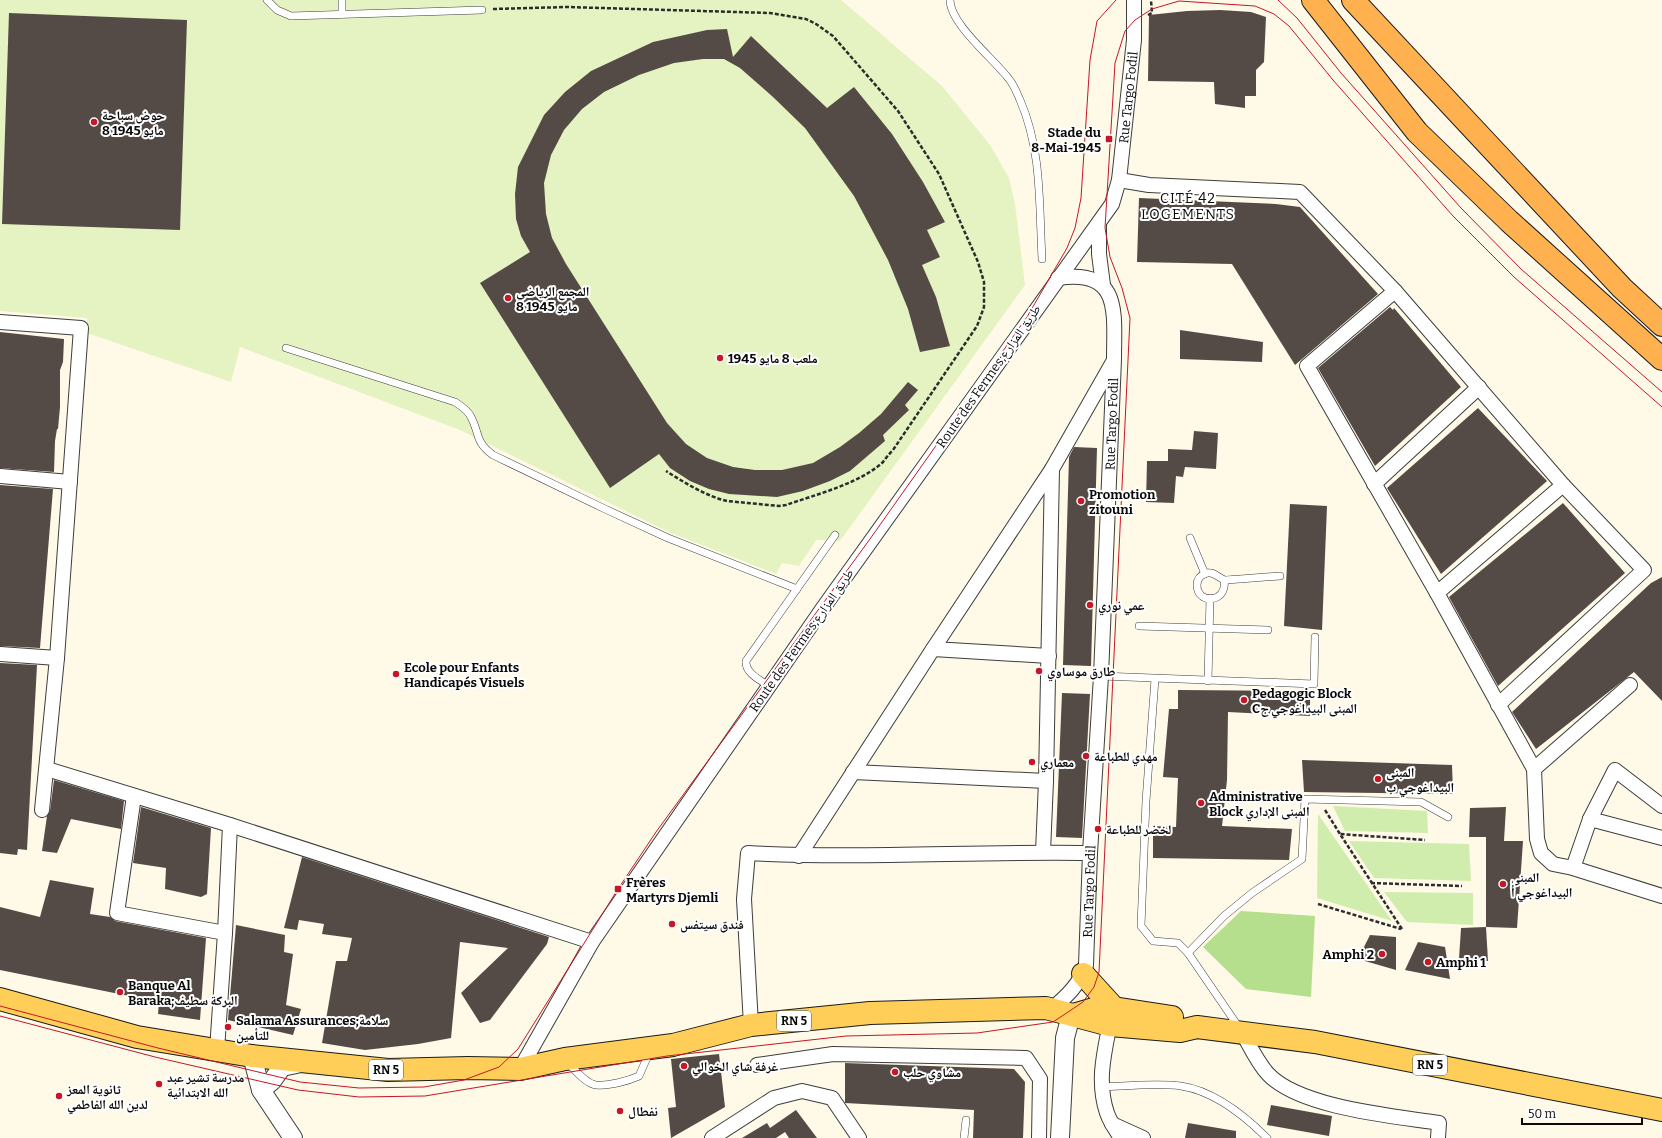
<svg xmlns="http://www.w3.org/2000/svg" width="1662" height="1138" font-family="Bitter,'Noto Naskh Arabic',serif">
  <rect width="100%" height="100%" fill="#fff9e8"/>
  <!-- green -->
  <g fill="#d1edae">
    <polygon points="1333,806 1427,811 1428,833 1345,831"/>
    <polygon points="1318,814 1392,921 1317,898"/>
    <polygon points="1349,841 1469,844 1471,881 1374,878"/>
    <polygon points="1384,892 1473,893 1473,925 1407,922"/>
  </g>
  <!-- forest -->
  <polygon fill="#b5df8c" points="1241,911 1315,916 1311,997 1246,989 1203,947"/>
  <!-- pitch -->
  <polygon fill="#e4f3c1" points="0,0 841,0 942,86 990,145 1009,178 1015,204 1025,285 840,541 816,540 799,566 782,563 776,574 671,533 460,430 240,347 231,382 87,333 87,318 0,311"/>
  <!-- building -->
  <g fill="#544b46">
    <polygon points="1220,10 1251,12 1266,17 1264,62 1256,70 1256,96 1245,96 1245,108 1215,104 1214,82 1148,81 1149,15 1187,11"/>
    <polygon points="9,13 187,20 180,230 2,224"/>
    <polygon points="727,29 733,57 751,36 827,108 854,87 892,134 923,182 945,222 927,230 940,257 922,265 936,297 950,346 920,352 908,309 888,260 854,196 805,128 773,97 740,68 724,59 703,59 674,63 639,75 604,92 582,109 564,130 551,155 544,183 546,214 552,238 566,264 667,423 686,444 707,458 733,467 755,470 782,470 813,463 840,447 859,433 881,414 908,382 918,390 905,405 909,410 883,435 885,441 850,471 830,481 803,491 777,497 729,494 709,489 690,481 670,468 659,454 610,488 480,283 530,252 521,236 516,219 515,194 518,167 544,115 565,92 591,71 653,42 707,30"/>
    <polygon points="1139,198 1276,204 1300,207 1378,294 1295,365 1232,264 1137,262"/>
    <polygon points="1390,307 1393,310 1394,308 1461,387 1375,466 1318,368"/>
    <polygon points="1180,330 1263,342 1262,362 1180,359"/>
    <polygon points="0,332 64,339 63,362 60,370 60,407 58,429 57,429 55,441 54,472 0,468"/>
    <polygon points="1478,408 1547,481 1441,574 1387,488"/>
    <polygon points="1194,431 1218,433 1216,469 1185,467 1183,477 1176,476 1174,503 1146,502 1147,461 1168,461 1168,449 1192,450"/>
    <polygon points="1074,447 1097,448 1091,666 1063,665 1069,457"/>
    <polygon points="0,485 53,489 40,648 0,646"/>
    <polygon points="1563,503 1625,573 1498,686 1449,597"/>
    <polygon points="1290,504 1327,506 1322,630 1284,626"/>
    <polygon points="1662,577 1662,701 1634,672 1536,749 1512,712 1651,583"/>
    <polygon points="0,663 37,665 27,850 18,849 17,855 0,853"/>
    <polygon points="1178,690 1310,691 1310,716 1228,712 1227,780 1222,826 1292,829 1289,860 1153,858 1153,826 1176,827 1178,778 1163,777 1169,709 1178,709"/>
    <polygon points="1062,693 1090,694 1082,838 1056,837"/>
    <polygon points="1302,760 1452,765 1453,794 1304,792"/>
    <polygon points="54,780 124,801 121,829 71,819 57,853 42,851 47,816 50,811"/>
    <polygon points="141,807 211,828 207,894 201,897 165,889 166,868 133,863"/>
    <polygon points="1506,807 1504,841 1523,841 1517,928 1486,927 1486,837 1469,837 1470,808"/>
    <polygon points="302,857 549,937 547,944 490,1020 480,1023 461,993 508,948 460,942 451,1038 418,1044 365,1050 322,1043 336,961 347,961 352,938 322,934 324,924 299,920 297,930 284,928"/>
    <polygon points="50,880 94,888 90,914 110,917 115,921 206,938 200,1020 158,1014 159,1002 0,970 0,907 40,917"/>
    <polygon points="236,925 285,935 284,952 293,954 286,1005 301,1009 293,1035 228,1020"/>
    <polygon points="1486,927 1488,961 1459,959 1461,928"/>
    <polygon points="1370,935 1396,937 1396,970 1358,959"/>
    <polygon points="1418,942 1445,947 1450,979 1405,970"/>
    <polygon points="719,1054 725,1107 671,1138 668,1108 676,1107 671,1059"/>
    <polygon points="845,1063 1014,1069 1025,1082 1023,1138 973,1138 974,1110 845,1103"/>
    <polygon points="1271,1105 1332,1116 1329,1136 1267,1125"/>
    <polygon points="796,1110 817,1138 789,1138 785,1132 776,1138 742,1138 767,1123 770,1128"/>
    <polygon points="1188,1123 1236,1131 1236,1138 1185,1138"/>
  </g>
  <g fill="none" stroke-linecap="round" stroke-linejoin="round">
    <defs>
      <g id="service">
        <polyline points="267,0 277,10 291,16 482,10"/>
        <path d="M 950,0 C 950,24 994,59 1009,79 C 1014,85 1017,93 1020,100 C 1042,150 1039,205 1042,259"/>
        <polyline points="342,14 342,0"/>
        <path d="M 286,348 L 455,402 C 461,406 468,410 471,417 C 480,433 474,441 493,455 L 605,509 L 668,538 L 797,589"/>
        <polyline points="1190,538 1205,574"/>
        <path d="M 1224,580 C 1228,603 1197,605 1197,585 C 1197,579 1201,575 1206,573 C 1214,571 1218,578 1225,580 C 1229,580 1236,579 1240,579 C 1254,578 1267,577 1280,576"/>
        <polyline points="1139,626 1268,630"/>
        <polyline points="1101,676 1314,684 1315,637"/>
        <polyline points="1155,679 1146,801 1141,926 1153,941 1178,943 1188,953"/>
        <polyline points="1208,681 1210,598"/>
        <path d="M 769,686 C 760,680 745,673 746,661 L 835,535"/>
        <polyline points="1240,1029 1188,953 1224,916 1252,893 1302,859 1305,799 1421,802 1448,817"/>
        <path d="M 567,1062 C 574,1069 586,1084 596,1085 C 609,1086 628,1081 639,1076 L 650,1051"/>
        <path d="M 1102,1087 C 1128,1086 1156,1083 1181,1086 C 1214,1091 1244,1115 1267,1138"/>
        <polyline points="964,1138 966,1120"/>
      </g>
      <g id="minor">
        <polyline points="1119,180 1149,185 1300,192 1395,291 1563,485 1644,570 1498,705"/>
        <polyline points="1099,223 1099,254 1103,285"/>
        <polyline points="1395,291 1307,366 1437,593 1534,769 1537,839 1541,853 1553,864 1573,868 1662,896"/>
        <polyline points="0,322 81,328 57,658 42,810"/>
        <polyline points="0,476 70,482"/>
        <polyline points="1374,484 1479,387"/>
        <polyline points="1437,593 1563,485"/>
        <polyline points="933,649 1049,656"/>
        <polyline points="0,654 57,658"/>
        <polyline points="47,769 230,825 592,942"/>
        <polyline points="1534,769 1630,685"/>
        <polyline points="853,772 1046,781"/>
        <polyline points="134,796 117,913 225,933"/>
        <polyline points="1662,806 1615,770 1590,819 1662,838"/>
        <polyline points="1043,852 1046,781 1052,469"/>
        <polyline points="799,856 933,649 1052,469 1113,362"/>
        <polyline points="1573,868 1590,819"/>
        <path id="s1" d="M 1052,1009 C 1067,996 1080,984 1086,965 L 1090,853 L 1101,676 L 1114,359 C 1114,314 1122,268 1058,278"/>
        <path d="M 1111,1018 C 1105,1050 1096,1080 1107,1113 C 1110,1122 1116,1130 1121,1138"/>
        <path d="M 751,1025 L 744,899 L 748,853 C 862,859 976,851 1090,853"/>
        <path d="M 1242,1032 C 1250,1046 1257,1062 1268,1074 C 1300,1108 1394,1116 1439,1123 L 1438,1138"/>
        <polyline points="217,1050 225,933 230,825"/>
        <polyline points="757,1065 833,1054 1026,1058 1040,1079 1039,1138"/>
        <path id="s2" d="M 520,1069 L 592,942 L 823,608 L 1112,204 L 1119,180 L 1134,40 L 1134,0"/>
        <polyline points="1112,1124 1143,1138"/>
        <polyline points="712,1138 774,1098 802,1091 832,1098 859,1138"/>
      </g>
      <g id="tertiary">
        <polyline points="252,1056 261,1090 293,1138"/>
        <polyline points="261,1090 272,1081 282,1067 301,1063"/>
        <polyline points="1060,1138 1065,1038 1071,1015"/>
      </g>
      <g id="primary">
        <polyline points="1083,974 1113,1007"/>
        <polyline points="0,999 137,1037 252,1056 388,1070 468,1068 520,1069 565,1059 673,1045 751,1025 870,1013 1046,1008 1110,1025 1180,1031 1197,1027 1315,1042 1662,1110"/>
        <polyline points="1073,1015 1097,1008 1107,1007 1172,1017"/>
      </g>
      <g id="trunk">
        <polyline points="1313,0 1417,132 1509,221 1662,359"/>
        <polyline points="1353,0 1622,288 1662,325"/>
      </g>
    </defs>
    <!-- service casing -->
    <use href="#service" stroke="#3d3d3d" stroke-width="8"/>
    <!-- minor casing -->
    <use href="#minor" stroke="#3d3d3d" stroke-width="16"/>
    <!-- tertiary casing -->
    <use href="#tertiary" stroke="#3d3d3d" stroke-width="20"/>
    <!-- primary casing -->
    <use href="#primary" stroke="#1b1b1b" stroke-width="24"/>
    <!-- trunk casing -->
    <use href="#trunk" stroke="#1b1b1b" stroke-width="24"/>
    <!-- path -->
    <g stroke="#2c2c2c" stroke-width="2.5" stroke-dasharray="4 2" stroke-linecap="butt">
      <path d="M 493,9 L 567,7 L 770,13 L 806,19 L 816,24 L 833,36 L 898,111 L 939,174 L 978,262 L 984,282 L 984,307 L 977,326 L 893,450 C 889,454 886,458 883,462 C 859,484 817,494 786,505 L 779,506 L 727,501 C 706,496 685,483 666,471"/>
      <polyline points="1148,15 1152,13 1151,0"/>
      <polyline points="1325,810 1340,834"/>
      <polyline points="1371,883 1462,886"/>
      <polyline points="1318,904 1401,929"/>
      <polyline points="1402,929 1340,834 1425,840"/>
    </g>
    <!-- service -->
    <use href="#service" stroke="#fff" stroke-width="7"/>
    <!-- minor -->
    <use href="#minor" stroke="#fff" stroke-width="14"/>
    <!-- tertiary -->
    <use href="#tertiary" stroke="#fff" stroke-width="18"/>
    <!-- primary -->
    <use href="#primary" stroke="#ffce58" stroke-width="22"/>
    <!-- trunk -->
    <use href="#trunk" stroke="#ffb04f" stroke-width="22"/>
    <!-- tram -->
    <g stroke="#c61727" stroke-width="1">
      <polyline points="1278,0 1297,18 1341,73 1461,208 1521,269 1662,392"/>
      <polyline points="0,1006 158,1048 300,1082 359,1088 424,1087 464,1080 499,1067 518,1049 618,889 656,832 870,539 1027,317 1067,248 1075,228 1081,198 1090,60 1097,21 1116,0"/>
      <polyline points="0,1016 155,1057 298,1090 359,1097 425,1096 667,1056 846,1036 977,1033 1053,1022 1083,1002 1094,987 1099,972 1130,318 1122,288 1110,257 1105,228 1115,63 1125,31 1135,20 1152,9 1179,1 1255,6 1274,14 1289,26 1333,80 1453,216 1514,277 1662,407"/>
    </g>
  </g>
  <!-- markers -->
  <g fill="#c61727" stroke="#fff" stroke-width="1.5">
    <circle cx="94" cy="122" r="4"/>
    <rect x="1105" y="135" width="8" height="8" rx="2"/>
    <circle cx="508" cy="298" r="4"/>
    <circle cx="720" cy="358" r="4"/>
    <circle cx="1081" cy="501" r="4"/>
    <circle cx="1090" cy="605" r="4"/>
    <circle cx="1039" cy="671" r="4"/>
    <circle cx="396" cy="674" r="4"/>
    <circle cx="1244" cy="700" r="4"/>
    <circle cx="1086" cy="756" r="4"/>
    <circle cx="1032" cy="762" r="4"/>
    <circle cx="1378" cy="779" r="4"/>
    <circle cx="1201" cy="803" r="4"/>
    <circle cx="1098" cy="829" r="4"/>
    <circle cx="1503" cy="884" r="4"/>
    <rect x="614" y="885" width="8" height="8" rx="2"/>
    <circle cx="672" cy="924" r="4"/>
    <circle cx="1382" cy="954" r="4"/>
    <circle cx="1428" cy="962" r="4"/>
    <circle cx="120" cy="992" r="4"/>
    <circle cx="228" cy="1027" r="4"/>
    <circle cx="684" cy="1066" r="4"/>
    <circle cx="895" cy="1072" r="4"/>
    <circle cx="159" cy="1084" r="4"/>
    <circle cx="59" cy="1096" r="4"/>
    <circle cx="620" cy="1111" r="4"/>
  </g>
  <g text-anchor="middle" stroke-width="4" stroke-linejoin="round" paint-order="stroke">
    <!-- shield labels -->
    <g fill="#fff" stroke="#545454" stroke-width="1">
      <rect x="777" y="1011" width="34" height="20" rx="3"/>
      <rect x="1413" y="1055" width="34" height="20" rx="3"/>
      <rect x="369" y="1060" width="34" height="20" rx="3"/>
    </g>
    <g font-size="12" font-weight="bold" fill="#0a0a0a">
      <text x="794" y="1025">RN 5</text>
      <text x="1430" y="1069">RN 5</text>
      <text x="386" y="1074">RN 5</text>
    </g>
    <!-- street labels -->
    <g font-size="13" fill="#0a0a0a" stroke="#fff">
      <text dy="5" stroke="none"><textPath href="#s2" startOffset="1157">Rue Targo Fodil</textPath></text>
      <text transform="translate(988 376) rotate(-55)" y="5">Route des Fermes;طريق المزارع</text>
      <text dy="5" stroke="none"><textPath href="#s1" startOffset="598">Rue Targo Fodil</textPath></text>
      <text transform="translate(801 640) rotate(-55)" y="5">Route des Fermes;طريق المزارع</text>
      <text dy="5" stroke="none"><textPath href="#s1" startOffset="130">Rue Targo Fodil</textPath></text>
    </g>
    <!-- poi labels -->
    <g font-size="13" font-weight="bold" fill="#0a0a0a" stroke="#fff" text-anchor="start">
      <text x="102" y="120">حوض سباحة<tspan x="102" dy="15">8 مايو 1945</tspan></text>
      <text x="1101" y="137" text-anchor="end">Stade du<tspan x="1101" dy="15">8-Mai-1945</tspan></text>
      <text x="516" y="296">المجمع الرياضي<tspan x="516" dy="15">8 مايو 1945</tspan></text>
      <text x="728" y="363">ملعب 8 مايو 1945</text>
      <text x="1089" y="499">Promotion<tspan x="1089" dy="15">zitouni</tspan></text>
      <text x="1098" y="610">عمي نوري</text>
      <text x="404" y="672">Ecole pour Enfants<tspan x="404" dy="15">Handicapés Visuels</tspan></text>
      <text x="1047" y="676">طارق موساوي</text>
      <text x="1252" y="698">Pedagogic Block<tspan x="1252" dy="15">Cالمبنى البيداغوجي ج</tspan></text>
      <text x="1094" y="761">مهدي للطباعة</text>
      <text x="1040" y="767">معماري</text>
      <text x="1386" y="777">المبنى<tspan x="1386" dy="15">البيداغوجي ب</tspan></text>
      <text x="1209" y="801">Administrative<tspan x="1209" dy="15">Block المبنى الإداري</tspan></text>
      <text x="1106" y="834">لخضر للطباعة</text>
      <text x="1511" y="882">المبنى<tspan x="1511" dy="15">البيداغوجي أ</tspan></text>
      <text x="626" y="887">Frères<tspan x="626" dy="15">Martyrs Djemli</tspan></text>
      <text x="680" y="929">فندق سيتفس</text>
      <text x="1374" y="959" text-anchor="end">Amphi 2</text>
      <text x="1436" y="967">Amphi 1</text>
      <text x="128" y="990">Banque Al<tspan x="128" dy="15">Baraka;البركة سطيف</tspan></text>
      <text x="236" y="1025">Salama Assurances;سلامة<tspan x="236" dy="15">للتأمين</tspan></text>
      <text x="692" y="1071">غرفة شاي الخوالي</text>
      <text x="903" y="1077">مشاوي حلب</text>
      <text x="167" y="1082">مدرسة تشير عبد<tspan x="167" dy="15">الله الابتدائية</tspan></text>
      <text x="67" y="1094">ثانوية المعز<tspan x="67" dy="15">لدين الله الفاطمي</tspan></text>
      <text x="628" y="1116">نفطال</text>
    </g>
    <!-- neighbourhood labels -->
    <g font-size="14" letter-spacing="1" fill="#0a0a0a" stroke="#fff">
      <text x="1188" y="203">CITÉ 42<tspan x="1188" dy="16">LOGEMENTS</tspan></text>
    </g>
  </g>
  <!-- scale -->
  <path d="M1522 1118v6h120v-6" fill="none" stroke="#0a0a0a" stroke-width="2"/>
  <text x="1528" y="1118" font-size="12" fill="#0a0a0a" stroke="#ffffff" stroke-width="3" paint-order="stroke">50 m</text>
</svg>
